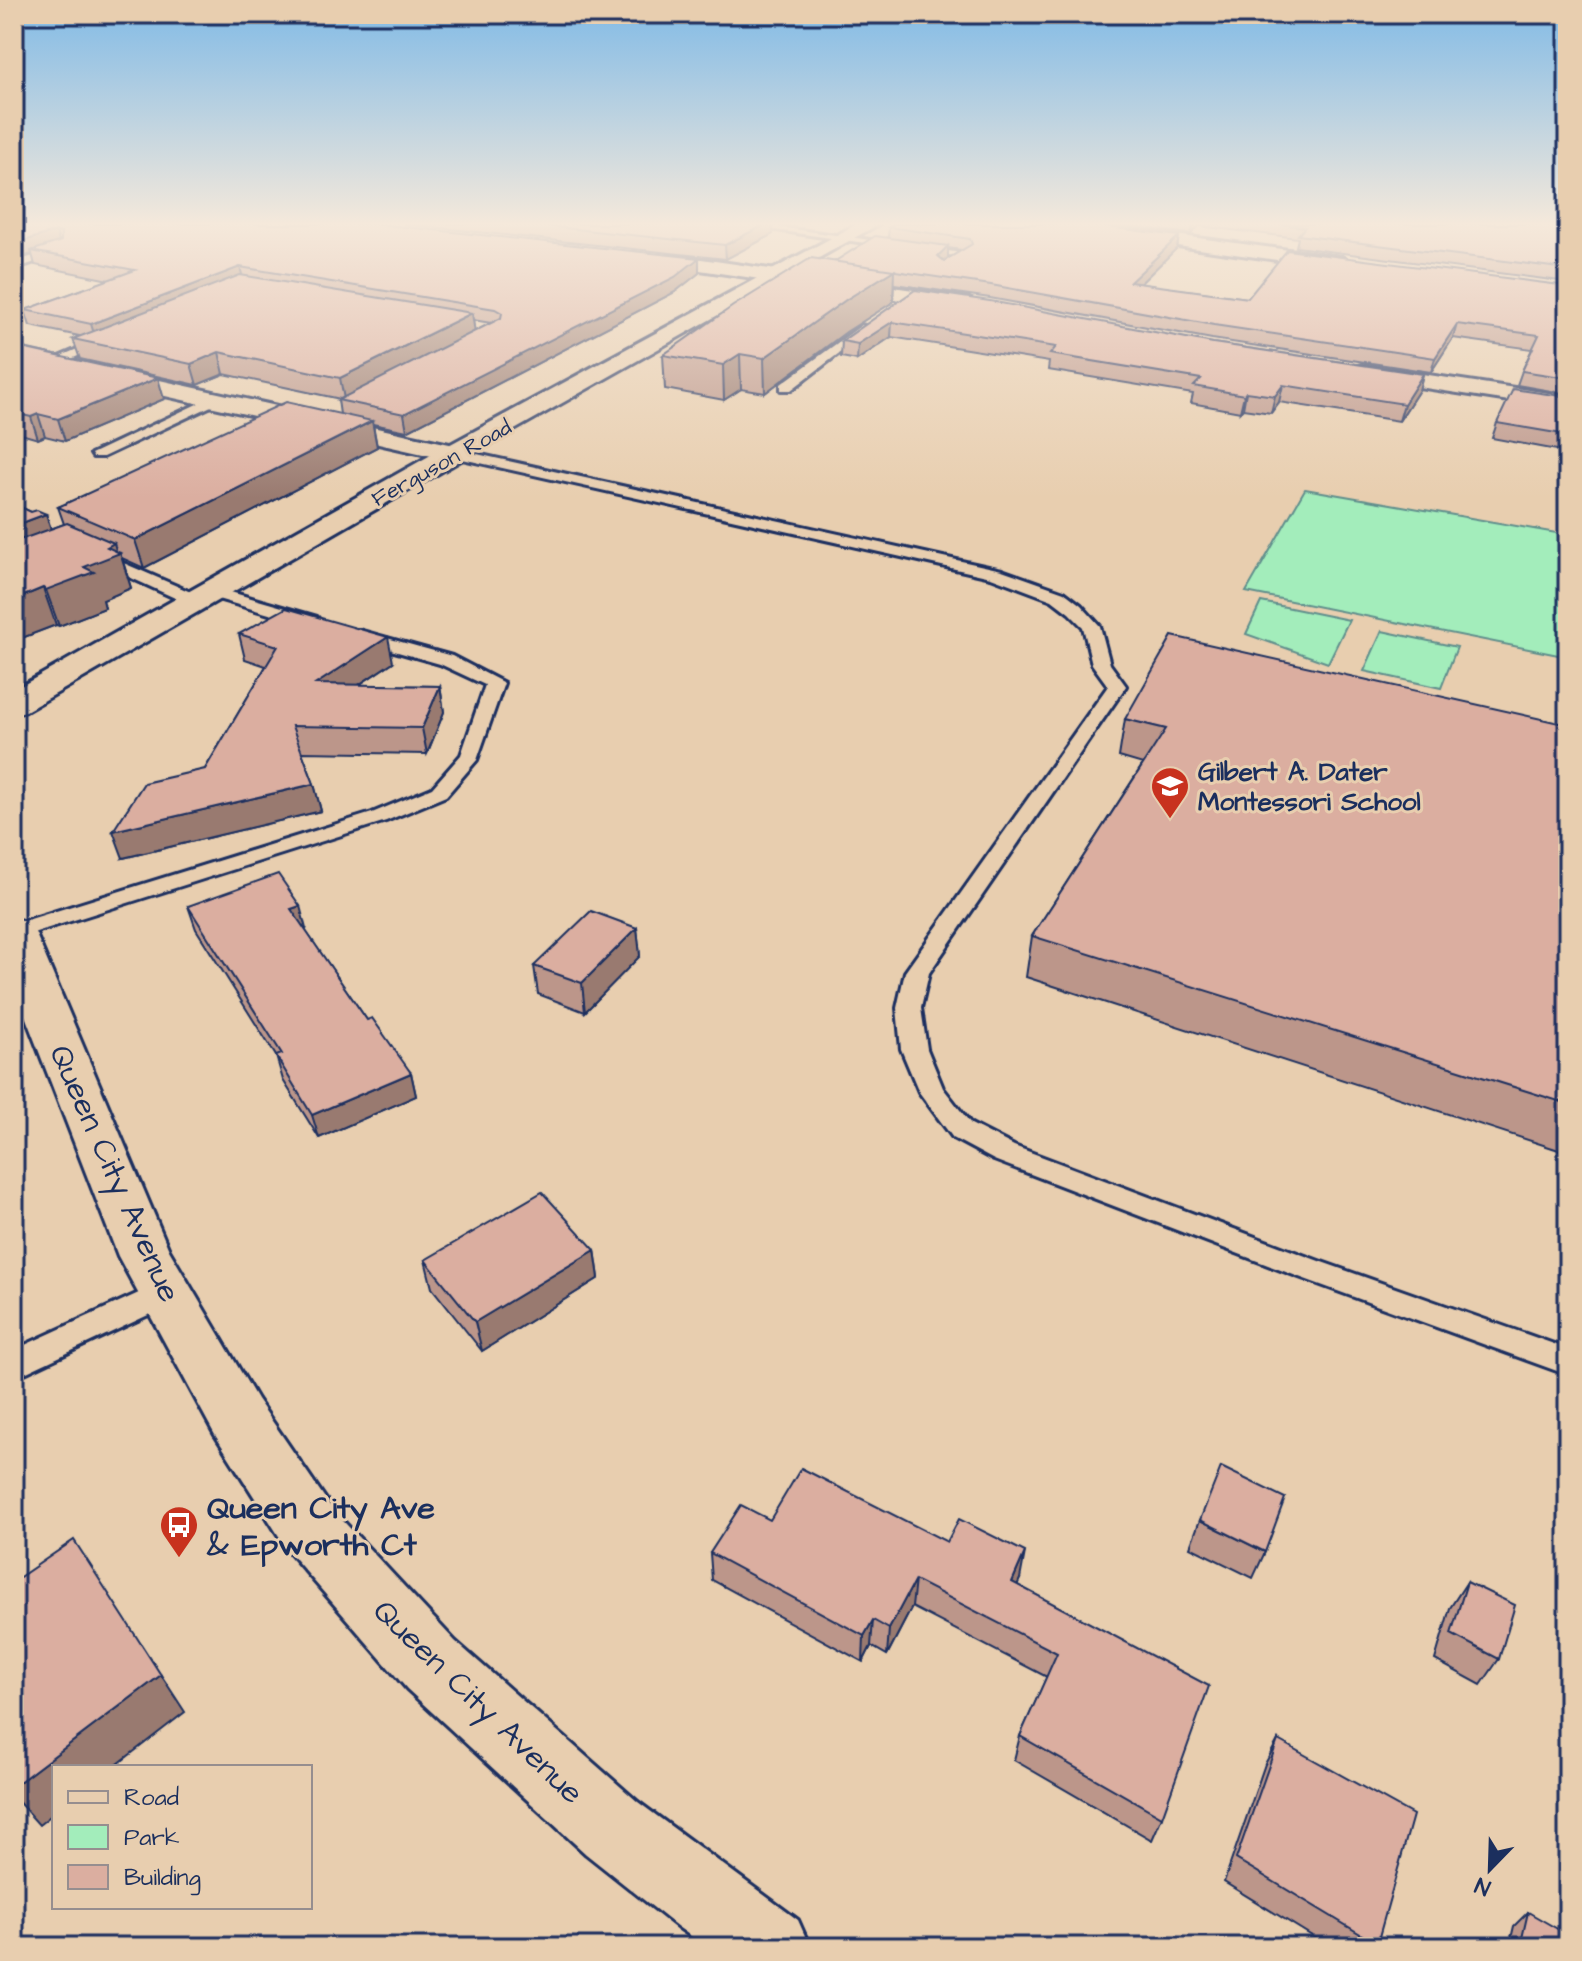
<svg xmlns="http://www.w3.org/2000/svg" width="1582" height="1961" font-family="'Architects Daughter',sans-serif">
  <rect width="100%" height="100%" fill="#e8ceaf"/>
  <filter id="ink" filterUnits="userSpaceOnUse"><feTurbulence type="fractalNoise" baseFrequency=".0125" numOctaves="2"/><feDisplacementMap in="SourceGraphic" scale="16" xChannelSelector="R" yChannelSelector="G"/><feConvolveMatrix kernelMatrix="1 2 1 2 8 2 1 2 1" color-interpolation-filters="sRGB"/></filter>
  <g filter="url(#ink)">
    <!-- green -->
    <g fill="#a3edbb" stroke="#5f8e8c" stroke-width="2">
      <polygon points="1305,489 1568,535 1568,657 1246,592"/>
      <polygon points="1261,602 1349,620 1328,663 1246,634"/>
      <polygon points="1382,631 1457,647 1441,688 1364,671"/>
    </g>
    <g fill="none" stroke-linecap="round" stroke-linejoin="round">
      <defs>
        <g id="service">
          <polygon points="734,224 758,224 969,254 945,271 940,268 955,256"/>
          <polygon points="59,248 63,249 63,253 14,269 14,262"/>
          <polygon points="862,325 872,328 791,390 781,390 781,384"/>
          <polygon points="105,337 115,340 55,366 45,363"/>
          <polygon points="212,397 224,400 103,457 93,457 91,454"/>
          <polygon points="454,449 1002,570 1064,592 1081,605 1100,626 1110,664 1126,686 929,973 921,1008 927,1049 943,1088 971,1124 1014,1146 1319,1261 1568,1349 1568,1375 1299,1277 994,1160 953,1138 919,1092 901,1049 897,1008 905,972 1108,686 1092,664 1083,627 1069,613 1052,600 991,577 449,456 449,450"/>
          <polygon points="98,552 200,596 202,600 194,605 188,604 92,560 92,554"/>
          <polygon points="210,586 317,617 320,621 311,626 204,595 202,591 204,587"/>
          <polygon points="358,630 452,656 504,683 477,760 446,796 386,821 14,939 14,924 372,813 432,788 461,755 485,685 440,664 352,639 349,635 352,631"/>
          <polygon points="165,1281 176,1284 180,1293 176,1302 14,1378 14,1350"/>
        </g>
        <g id="minor">
          <polygon points="1046,224 1092,224 1342,257 1352,263 1342,269 1055,229"/>
          <polygon points="640,250 968,298 978,304 968,310 633,260 630,256 633,252"/>
          <polygon points="14,348 454,445 463,447 467,453 463,459 454,461 14,362"/>
          <polygon points="1362,365 1568,396 1568,410 1354,377 1350,372 1354,367"/>
        </g>
        <polygon id="tertiary" points="857,224 879,224 463,459 26,711 14,714 14,690 445,447"/>
        <polygon id="secondary" points="14,919 29,923 35,932 169,1250 257,1399 333,1510 455,1641 638,1802 798,1920 810,1947 706,1947 678,1927 586,1854 407,1689 289,1552 215,1435 118,1256 14,987"/>
      </defs>
      <!-- service casing -->
      <use href="#service" stroke="#1b2f5e" stroke-width="6"/>
      <!-- minor casing -->
      <use href="#minor" stroke="#1b2f5e" stroke-width="6"/>
      <!-- tertiary casing -->
      <use href="#tertiary" stroke="#1b2f5e" stroke-width="6"/>
      <!-- secondary casing -->
      <use href="#secondary" stroke="#1b2f5e" stroke-width="6"/>
      <!-- service -->
      <use href="#service" fill="#e8ceaf" fill-rule="evenodd"/>
      <!-- minor -->
      <use href="#minor" fill="#e8ceaf" fill-rule="evenodd"/>
      <!-- tertiary -->
      <use href="#tertiary" fill="#e8ceaf" fill-rule="evenodd"/>
      <!-- secondary -->
      <use href="#secondary" fill="#e8ceaf" fill-rule="evenodd"/>
    </g>
    <!-- wall -->
    <g fill="#bc968a" stroke="#1b2f5e" stroke-width="2" fill-rule="evenodd">
      <path d="M 14,224 L 699,258 L 699,273 L 675,292 L 407,431 L 373,424 L 377,447 L 144,568 L 122,558 L 131,588 L 103,600 L 105,608 L 59,626 L 56,625 L 22,638 L 14,633 L 14,504 L 31,512 L 46,514 L 51,529 L 64,524 L 58,507 L 340,414 L 338,400 L 340,399 L 224,374 L 197,385 L 80,359 L 73,339 L 79,336 L 30,326 L 25,310 L 109,280 L 35,265 L 32,254 ZM 473,320 L 491,323 L 474,332 Z"/>
      <polygon points="403,224 793,224 789,225 773,224 773,234 726,259"/>
      <polygon points="1109,224 1568,224 1568,282 1296,247 1298,238 1199,226 1191,234"/>
      <path d="M 889,227 L 1179,236 L 1177,248 L 1140,284 L 1248,298 L 1568,286 L 1568,394 L 1517,385 L 1522,371 L 1532,349 L 1453,338 L 1431,372 L 1212,339 L 990,298 L 894,284 L 893,302 L 846,332 L 765,393 L 741,389 L 724,400 L 665,389 L 663,355 L 834,262 L 888,237 ZM 948,248 L 962,250 L 946,260 L 948,258 Z"/>
      <polygon points="915,290 1213,343 1423,374 1419,390 1399,421 1279,402 1271,413 1243,409 1240,412 1191,403 1193,394 1048,370 1049,362 891,337 857,360 841,357 842,341"/>
      <polygon points="14,348 164,399 65,441 45,436 38,439 14,432"/>
      <polygon points="1568,397 1568,452 1492,438 1497,423"/>
      <polygon points="239,634 393,662 359,685 440,686 444,712 427,754 302,752 314,784 321,811 123,858 205,769 266,666 245,659"/>
      <polygon points="1125,719 1568,725 1568,1153 1026,977 1032,936 1143,764 1119,757"/>
      <polygon points="188,906 306,929 305,930 367,1020 411,1073 416,1096 319,1138 283,1080 276,1056 196,929"/>
      <polygon points="637,928 640,956 585,1012 538,994 534,966"/>
      <polygon points="595,1250 599,1278 482,1351 432,1288 425,1260"/>
      <polygon points="770,1520 1020,1579 1017,1584 1162,1817 1152,1840 1014,1760 1020,1736 1047,1677 912,1607 887,1655 871,1646 863,1662 712,1580 710,1553"/>
      <polygon points="1200,1520 1265,1552 1253,1578 1190,1547"/>
      <polygon points="1467,1582 1499,1659 1481,1685 1435,1660 1450,1608"/>
      <polygon points="1278,1740 1377,1944 1375,1947 1330,1947 1224,1882 1265,1764"/>
      <polygon points="1528,1912 1568,1947 1509,1947 1514,1926"/>
    </g>
    <!-- shaded-wall -->
    <g fill="#997a70" stroke="#1b2f5e" stroke-width="2">
      <polygon points="766,224 773,224 773,234 726,259 725,245"/>
      <polygon points="1193,224 1200,224 1199,226 1191,234"/>
      <polygon points="56,231 60,245 31,251 32,254 14,260 14,244"/>
      <polygon points="1179,236 1177,248 1128,295 1130,282"/>
      <polygon points="948,246 948,258 937,268 938,256"/>
      <polygon points="699,258 699,273 675,292 407,431 404,414"/>
      <polygon points="240,267 244,282 96,340 91,324"/>
      <polygon points="894,270 893,302 846,332 765,393 764,358 847,299"/>
      <polygon points="472,313 475,333 344,399 340,378"/>
      <polygon points="892,322 891,337 857,360 858,344"/>
      <polygon points="1457,324 1453,338 1431,372 1435,358"/>
      <polygon points="219,352 224,374 197,385 191,364"/>
      <polygon points="740,354 741,389 724,400 723,365"/>
      <polygon points="1423,374 1419,390 1399,421 1404,404"/>
      <polygon points="158,378 164,399 65,441 58,419"/>
      <polygon points="1283,385 1279,402 1271,413 1275,396"/>
      <polygon points="1246,392 1243,409 1240,412 1244,395"/>
      <polygon points="38,414 45,436 38,439 31,417"/>
      <polygon points="372,421 377,447 144,568 135,540"/>
      <polygon points="46,514 57,548 14,566 14,526"/>
      <polygon points="114,543 117,554 120,553 131,588 103,600 105,608 59,626 46,590 84,567 107,547"/>
      <polygon points="43,588 56,625 22,638 14,616 14,600"/>
      <polygon points="388,637 393,662 322,709 316,684"/>
      <polygon points="440,686 444,712 427,754 422,728"/>
      <polygon points="314,784 321,811 123,858 113,831"/>
      <polygon points="300,906 306,929 298,932 291,909"/>
      <polygon points="637,928 640,956 585,1012 582,983"/>
      <polygon points="411,1073 416,1096 319,1138 312,1115"/>
      <polygon points="595,1250 599,1278 482,1351 475,1322"/>
      <polygon points="14,1532 20,1544 14,1547"/>
      <polygon points="1025,1552 1020,1579 1007,1608 1012,1582"/>
      <polygon points="915,1580 912,1607 887,1655 889,1629"/>
      <polygon points="873,1620 871,1646 863,1662 864,1636"/>
      <polygon points="161,1675 185,1712 114,1767 54,1767 54,1813 39,1825 14,1797 14,1786"/>
    </g>
    <!-- building -->
    <g fill="#dbaea0" stroke="#1b2f5e" stroke-width="2">
      <polygon points="14,224 377,224 699,258 675,277 404,414 338,400 501,318 502,313 495,309 240,267 91,324 25,310 135,270 31,251 61,241 61,233 56,231 14,244"/>
      <polygon points="528,224 710,224 714,225 717,224 766,224 725,245"/>
      <polygon points="895,224 1084,224 1179,236 1130,282 1248,298 1287,250 1568,286 1568,378 1522,371 1539,335 1457,324 1435,358 1214,325 991,285 834,262 875,236 948,246 938,256 944,261 972,244 970,239 889,227"/>
      <polygon points="1278,224 1568,224 1568,269 1298,235 1305,227"/>
      <polygon points="811,258 894,270 847,299 764,358 740,354 723,365 663,355 733,306"/>
      <polygon points="240,275 472,313 340,378 219,352 191,364 73,339"/>
      <polygon points="915,290 990,301 1213,343 1423,374 1404,404 1283,385 1275,396 1246,392 1244,395 1194,386 1201,379 1050,354 1056,347 892,322 858,344 842,341"/>
      <polygon points="17,347 158,378 58,419 38,414 31,417 14,413 14,348"/>
      <polygon points="1513,389 1568,397 1568,435 1497,423"/>
      <polygon points="286,402 372,421 135,540 58,507"/>
      <polygon points="14,504 31,512 37,510 46,514 14,526"/>
      <polygon points="67,523 114,543 107,547 120,553 84,567 94,572 46,590 43,588 14,600 14,542"/>
      <polygon points="286,608 388,637 316,684 440,686 422,728 292,726 314,784 113,831 144,783 205,769 278,646 239,634"/>
      <polygon points="1172,636 1568,725 1568,1104 1032,936 1166,729 1125,719"/>
      <polygon points="278,874 300,906 291,909 367,1020 372,1018 411,1073 312,1115 276,1056 282,1054 188,906"/>
      <polygon points="591,911 637,928 582,983 534,966"/>
      <polygon points="542,1192 595,1250 475,1322 425,1260"/>
      <polygon points="1221,1467 1285,1498 1265,1552 1200,1520"/>
      <polygon points="801,1468 947,1542 959,1519 1025,1552 1012,1582 1209,1686 1162,1817 1020,1736 1057,1653 915,1580 889,1629 873,1620 864,1636 710,1553 741,1505 770,1520"/>
      <polygon points="74,1540 161,1675 14,1786 14,1581"/>
      <polygon points="1467,1582 1515,1605 1499,1659 1451,1634"/>
      <polygon points="1278,1740 1413,1815 1377,1944 1236,1859"/>
      <polygon points="1528,1912 1568,1935 1568,1947 1520,1947"/>
      <polygon points="1485,1941 1496,1947 1484,1947"/>
    </g>
  </g>
  <!-- sky -->
  <linearGradient id="sky" x2="0" y2="1"><stop stop-color="#80bae6"/><stop offset="0.45" stop-color="#f5e9db"/><stop offset="1" stop-color="#f5e9db" stop-opacity="0"/></linearGradient>
  <rect width="1582" height="498" fill="url(#sky)"/>
  <!-- icons -->
  <defs>
    <symbol id="school-pin" viewBox="-11 -11 22 30"><path d="M0 17L-7.5 6A9.5 9.5 0 1 1 7.5 6Z" fill="#c8321e" stroke="#e8ceaf"/><path d="M0-5L7-2L0 1L-7-2ZM-4 1L0 2.5L4 1V4Q0 6-4 4Z" fill="#fff"/></symbol>
    <symbol id="bus-pin" viewBox="-11 -11 22 30"><path d="M0 17L-7.5 6A9.5 9.5 0 1 1 7.5 6Z" fill="#c8321e" stroke="#e8ceaf"/><path d="M-5-6H5V4H4V6H2V4H-2V6H-4V4H-5ZM-3.5-4V0h7V-4ZM-3.5 1.2v1.5H-2V1.2ZM2 1.2v1.5H3.5V1.2Z" fill="#fff"/></symbol>
  </defs>
  <g fill-rule="evenodd">
    <use href="#school-pin" x="1148" y="764" width="44" height="60"/>
    <use href="#bus-pin" x="157" y="1503" width="44" height="60"/>
  </g>
  <g text-anchor="middle" stroke-width="6" stroke-linejoin="round" paint-order="stroke">
    <!-- far-street labels -->
    <g font-size="22" fill="#1b2f5e" stroke="#e8ceaf">
      <text transform="translate(441 462) rotate(-29)" y="8">Ferguson Road</text>
    </g>
    <!-- poi labels -->
    <g font-size="26" font-weight="bold" fill="#1b2f5e" stroke="#e8ceaf" text-anchor="start">
      <text x="1198" y="780">Gilbert A. Dater<tspan x="1198" dy="30">Montessori School</tspan></text>
    </g>
    <!-- near-street labels -->
    <g font-size="32" fill="#1b2f5e" stroke="#e8ceaf">
      <text transform="translate(116 1173) rotate(66)" y="11">Queen City Avenue</text>
      <text transform="translate(479 1701) rotate(44)" y="11">Queen City Avenue</text>
    </g>
    <!-- near-poi labels -->
    <g font-size="32" font-weight="bold" fill="#1b2f5e" stroke="#e8ceaf" text-anchor="start">
      <text x="207" y="1518">Queen City Ave<tspan x="207" dy="37">&amp; Epworth Ct</tspan></text>
    </g>
  </g>
  <!-- margin -->
  <rect width="1582" height="1961" fill="none" stroke="#e8ceaf" stroke-width="48"/>
  <rect x="24" y="24" width="1534" height="1913" fill="none" stroke="#1b2f5e" stroke-width="3" filter="url(#ink)"/>
  <!-- legend -->
  <rect x="52" y="1765" width="260" height="144" fill="#e8ceaf" stroke="#968e8f" stroke-width="2"/>
  <rect x="68" y="1791" width="40" height="12" fill="#e8ceaf" stroke="#968e8f" stroke-width="2"/>
  <text x="124" y="1805" font-size="24" fill="#1b2f5e">Road</text>
  <rect x="68" y="1825" width="40" height="24" fill="#a3edbb" stroke="#968e8f" stroke-width="2"/>
  <text x="124" y="1845" font-size="24" fill="#1b2f5e">Park</text>
  <rect x="68" y="1865" width="40" height="24" fill="#dbaea0" stroke="#968e8f" stroke-width="2"/>
  <text x="124" y="1885" font-size="24" fill="#1b2f5e">Building</text>
  <!-- north arrow -->
  <g transform="translate(1490 1869) rotate(203)" stroke="#e8ceaf" stroke-width="6" paint-order="stroke">
  <path d="M0-6L14 30L0 20L-14 30Z" fill="#1b2f5e"/>
  <text y="-12" font-size="22" font-weight="bold" text-anchor="middle" fill="#1b2f5e">N</text>
  </g>
</svg>
